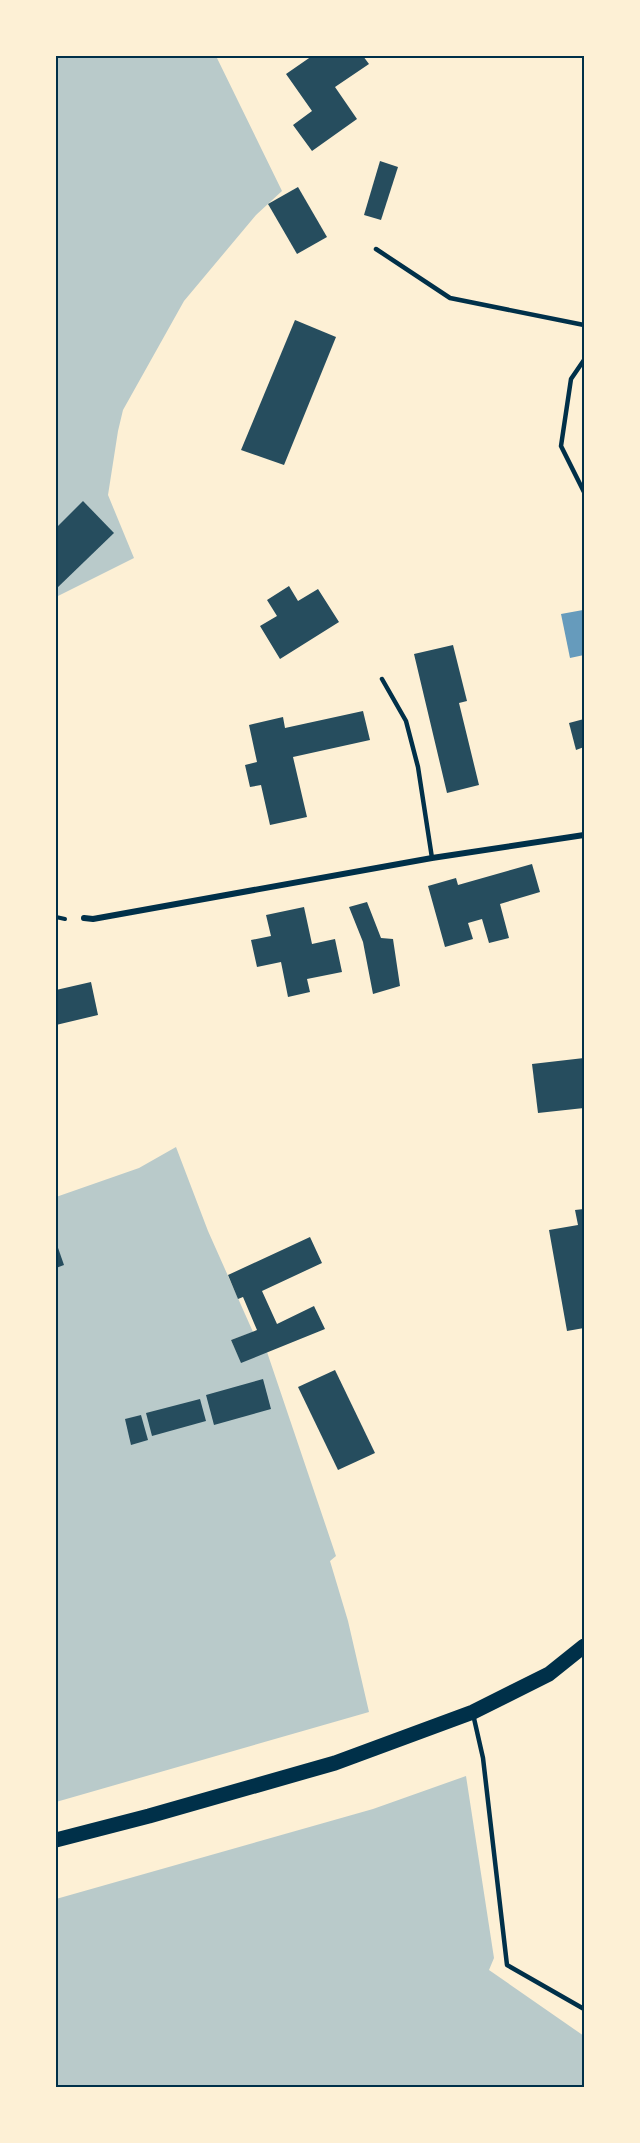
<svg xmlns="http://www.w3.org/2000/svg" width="640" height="2143" font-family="Commissioner,sans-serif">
  <rect width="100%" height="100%" fill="#fdf0d5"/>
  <!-- green -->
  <g fill="#b9caca">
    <polygon points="56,56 216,56 282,191 256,215 184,301 123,410 118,431 108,495 134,558 56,597"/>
    <polygon points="176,1147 208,1231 253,1332 231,1340 241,1362 267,1352 336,1556 330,1561 348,1621 369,1712 56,1802 56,1197 139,1168"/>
    <polygon points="466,1776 494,1958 489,1970 584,2036 584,2087 56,2087 56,1899 373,1809"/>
  </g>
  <!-- water -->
  <polygon fill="#669bbc" points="583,610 584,655 570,658 561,614"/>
  <!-- building -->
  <g fill="#264d5e">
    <polygon points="312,56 363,56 369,64 335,87 357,119 312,151 293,125 312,111 286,74"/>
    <polygon points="380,161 398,167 381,220 364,215"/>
    <polygon points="298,187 327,237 297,254 268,204"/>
    <polygon points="295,320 336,337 284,465 241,450"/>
    <polygon points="83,501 114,533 56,589 56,528"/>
    <polygon points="289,586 298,601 318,589 339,622 280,659 260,626 277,616 267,600"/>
    <polygon points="453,645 467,701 459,703 479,785 447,793 414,654"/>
    <polygon points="363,711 370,740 293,757 307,817 270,825 261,785 250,787 245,765 257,762 249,725 283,717 285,728"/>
    <polygon points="584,719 584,747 576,750 569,723"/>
    <polygon points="532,864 540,892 500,904 509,938 489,943 482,919 468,923 473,939 445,947 428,886 456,878 458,885"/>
    <polygon points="367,902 381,938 393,939 400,986 373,994 363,942 349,907"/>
    <polygon points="304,907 312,944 335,939 342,972 307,979 310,992 288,997 281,962 257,967 251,940 271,936 266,915"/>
    <polygon points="91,982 98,1015 56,1025 56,990"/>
    <polygon points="584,1058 584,1108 538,1113 532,1064"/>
    <polygon points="584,1209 584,1236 582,1237 584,1248 584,1328 567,1331 549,1230 578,1225 575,1210"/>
    <polygon points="310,1237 322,1263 262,1291 277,1324 314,1306 325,1329 241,1363 231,1340 257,1330 243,1297 238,1299 228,1275"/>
    <polygon points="56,1242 64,1265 56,1268"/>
    <polygon points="335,1370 375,1453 338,1470 298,1387"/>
    <polygon points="263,1379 271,1409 214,1425 206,1395"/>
    <polygon points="200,1399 206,1421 152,1436 146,1413"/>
    <polygon points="141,1415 148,1440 131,1445 125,1419"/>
  </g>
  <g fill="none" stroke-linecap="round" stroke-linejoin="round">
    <!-- path -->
    <polyline stroke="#003049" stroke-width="4" points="56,917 65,919"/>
    <!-- service -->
    <g stroke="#003049" stroke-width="4.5">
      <polyline points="376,249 450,298 584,325"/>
      <polyline points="584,360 571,379 561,446 584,492"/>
      <polyline points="382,679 406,721 418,767 432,858"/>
      <polyline points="473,1714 483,1758 507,1965 584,2009"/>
    </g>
    <!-- minor -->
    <polyline stroke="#003049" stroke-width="6" points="84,918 93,919 432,858 584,835"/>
    <!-- primary -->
    <polyline stroke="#003049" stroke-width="15" points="56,1840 149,1816 335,1763 473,1712 549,1674 584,1646"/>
  </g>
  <!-- border -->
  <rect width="640" height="2143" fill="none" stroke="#fdf0d5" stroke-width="114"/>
  <rect x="57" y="57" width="526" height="2029" fill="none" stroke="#003049" stroke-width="2"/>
</svg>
